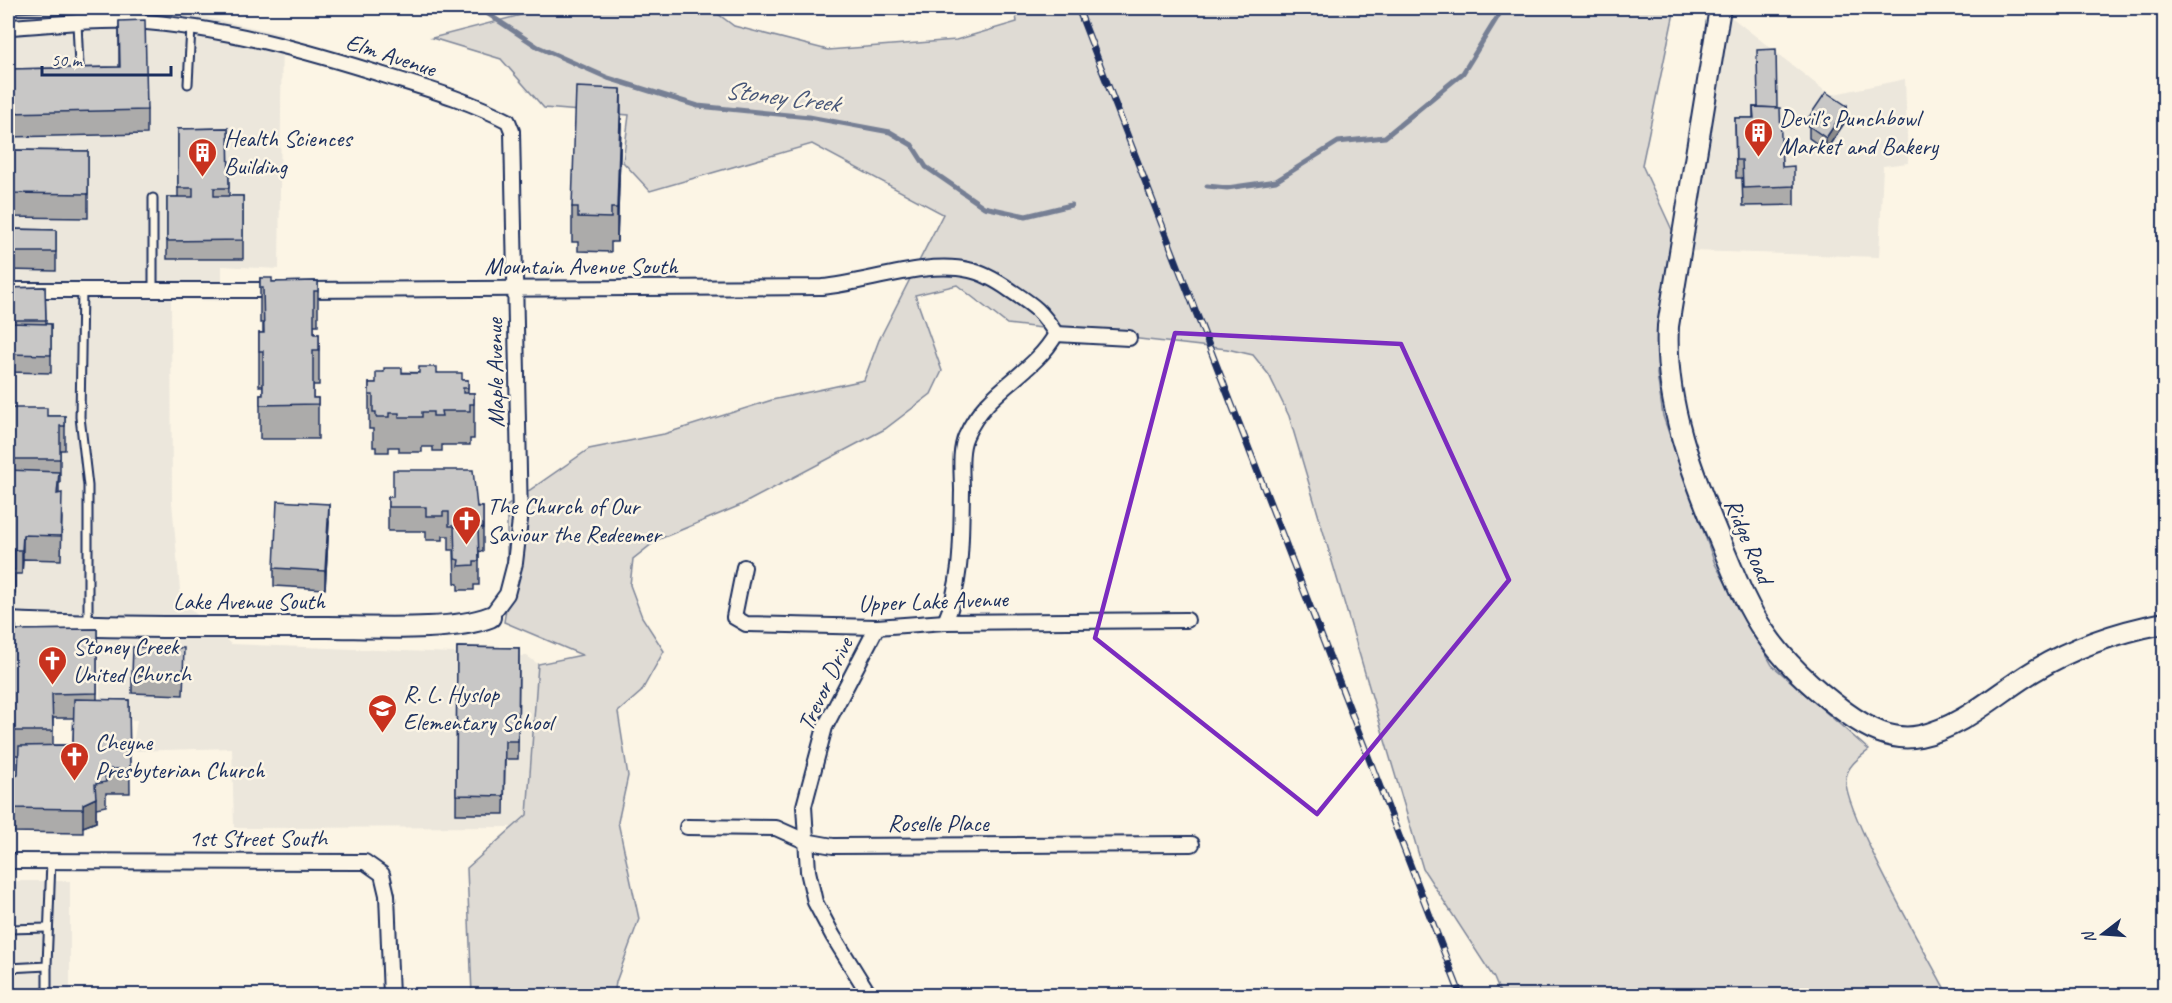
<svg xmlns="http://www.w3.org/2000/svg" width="2172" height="1003" font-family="Caveat,sans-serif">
  <rect width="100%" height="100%" fill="#fcf5e5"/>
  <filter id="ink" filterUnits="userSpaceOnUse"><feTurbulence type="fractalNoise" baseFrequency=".0167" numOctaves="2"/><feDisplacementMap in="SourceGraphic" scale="12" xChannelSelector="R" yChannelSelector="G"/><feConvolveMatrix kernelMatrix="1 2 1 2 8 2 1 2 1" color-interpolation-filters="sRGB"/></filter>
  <g filter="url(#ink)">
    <!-- built -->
    <g fill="#ece7dc">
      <polygon points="8,8 163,8 282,34 279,269 222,266 222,301 171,299 172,502 181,601 231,644 527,656 538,664 527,815 514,827 234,828 232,748 132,751 137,720 101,718 98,645 8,641"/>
      <polygon points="1730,16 1830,95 1905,79 1908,163 1883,166 1879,257 1692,251"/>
      <rect x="8" y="881" width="62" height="114"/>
    </g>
    <!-- green -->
    <path fill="#dfdbd4" stroke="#7d8599" stroke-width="1.5" d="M 523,8 L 710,8 L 734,26 L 828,50 L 956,40 L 1017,22 L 1015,8 L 1675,8 L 1642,165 L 1673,232 L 1657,374 L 1663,416 L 1715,564 L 1772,665 L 1869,750 C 1859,758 1848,765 1846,778 C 1841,807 1930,960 1948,995 L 1501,995 L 1494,978 L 1423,869 L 1289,416 L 1269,375 L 1253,355 L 1227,349 L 1007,324 L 957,285 L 915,295 L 942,371 L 931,394 L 885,429 L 741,505 L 657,540 L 633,559 L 630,585 L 642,617 L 664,651 L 641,692 L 618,712 L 628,776 L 618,822 L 639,919 L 616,982 L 614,995 L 472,995 L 467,868 L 527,815 L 538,664 L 582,655 L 504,622 L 507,602 L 507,506 L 589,449 L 664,434 L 772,400 L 864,380 L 879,340 L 943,214 L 812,144 L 650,191 L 623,162 L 629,115 L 544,108 L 501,59 L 432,38 L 521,15 Z"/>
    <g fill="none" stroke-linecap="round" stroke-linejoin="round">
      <!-- stream -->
      <g stroke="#767f94" stroke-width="5">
        <polyline points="479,8 538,47 608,78 698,106 809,117 890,132 912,145 926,167 984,207 1026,216 1071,205"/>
        <polyline points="1207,186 1227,188 1276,181 1338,142 1385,137 1463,73 1503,8"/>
      </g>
      <defs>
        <g id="lane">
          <polyline points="77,23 79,66"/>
          <polyline points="188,84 191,27"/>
          <polyline points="153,198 153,291"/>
          <polyline points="82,289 80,417 88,486 88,624"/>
          <polyline points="8,929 48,928"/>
          <polyline points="8,968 47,966 51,861"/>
          <polyline points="47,996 47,966"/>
        </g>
        <g id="street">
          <path d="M 8,27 C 48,25 90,19 131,21 C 220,26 308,51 393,78 C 432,90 472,102 508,121 L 512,131 L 520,520 L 515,563 L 507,594 L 490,617"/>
          <polyline points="8,290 277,290"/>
          <path d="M 299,290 L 822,287 C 867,283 925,260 969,270 C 984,273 997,281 1010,290 C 1034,306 1040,309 1056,334 L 1129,338"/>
          <polyline points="744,567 734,617 746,624 877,627 945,622 1187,620"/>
          <path d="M 945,622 C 963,582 961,534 962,491 C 962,474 959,451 966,436 C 987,388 1033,375 1056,334"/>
          <polyline points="687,827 776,828 805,841 833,846 1192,844"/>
          <polyline points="8,861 365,862 382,874 387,895 391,996"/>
          <polyline points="870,996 833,936 815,902 808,871 804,806 825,727 877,627"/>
        </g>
        <g id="secondary">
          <path d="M 1720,8 L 1668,326 C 1664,403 1692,473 1721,543 C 1734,574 1746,606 1765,633 C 1786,664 1815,690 1845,712 C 1867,728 1892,742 1920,736 C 1963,727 1997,693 2034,671 C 2075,646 2117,632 2164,623"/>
          <path d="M 8,623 C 114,628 220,627 327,627 C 370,627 453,632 490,617"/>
        </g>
      </defs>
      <!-- lane casing -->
      <use href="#lane" stroke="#1b2f5e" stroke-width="11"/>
      <!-- street casing -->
      <use href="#street" stroke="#1b2f5e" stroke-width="18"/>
      <!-- secondary casing -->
      <use href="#secondary" stroke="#1b2f5e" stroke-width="24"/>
      <!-- lane -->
      <use href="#lane" stroke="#fcf5e5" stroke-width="7"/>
      <!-- street -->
      <use href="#street" stroke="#fcf5e5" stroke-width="14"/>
      <!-- secondary -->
      <use href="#secondary" stroke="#fcf5e5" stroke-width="20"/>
      <defs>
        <polyline id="rail" points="1078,8 1461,996"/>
      </defs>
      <!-- rail casing -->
      <use href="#rail" stroke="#1b2f5e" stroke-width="7"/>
      <!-- rail -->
      <use href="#rail" stroke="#fcf5e5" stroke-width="4.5" stroke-dasharray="14" stroke-linecap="butt"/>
    </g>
    <!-- wall -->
    <g fill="#acabaa" stroke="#1b2f5e" stroke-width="1.5" fill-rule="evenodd">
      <polygon points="8,8 58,8 58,11 8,13"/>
      <polygon points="119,21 147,110 147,134 8,137 8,69 119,67"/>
      <polygon points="1753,107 1777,108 1782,167 1794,186 1794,205 1743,206 1742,178 1736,178 1735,118 1753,118"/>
      <polygon points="1809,117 1847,119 1826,150 1809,138"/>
      <polygon points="621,123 617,242 611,242 611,252 578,251 578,242 572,242 572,207"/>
      <polygon points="228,128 229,196 243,196 243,259 167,259 167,197 178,197 178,129"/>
      <polygon points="8,150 88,151 88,218 8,217"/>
      <polygon points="8,229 56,230 56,271 8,270"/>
      <polygon points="260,278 272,282 318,281 318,325 314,325 314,334 319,334 319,385 313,385 313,398 318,398 318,439 260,439 260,395 263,395 263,386 259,386 259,333 263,333 263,323 260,323"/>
      <polygon points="45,287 46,324 51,324 51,373 8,372 8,288"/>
      <polygon points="384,372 437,373 462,380 468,380 468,393 474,393 474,439 470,439 470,445 442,445 442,451 433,451 433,447 422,447 422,452 399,452 399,447 389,447 389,452 376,452 376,447 373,447 373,429 369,429 369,383 376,383"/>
      <polygon points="8,408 47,416 65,416 65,450 60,450 60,483 59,483 59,494 62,518 61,560 23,559 22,574 15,574 15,594 11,594 11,598 8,598"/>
      <polygon points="388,497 483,507 483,552 479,551 479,585 474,585 474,590 458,590 458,584 455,583 454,550 449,550 449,536 443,536 443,540 426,540 426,531 388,531"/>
      <polygon points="329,522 325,589 274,586 274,568"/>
      <path d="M 8,626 L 16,630 L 97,629 L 97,700 L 129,700 L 130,793 L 106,793 L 106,806 L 96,808 L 96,822 L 83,827 L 83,833 L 8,832 L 8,779 L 18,775 L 18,755 L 8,755 ZM 53,718 L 74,718 L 73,745 L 53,745 Z"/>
      <polygon points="457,647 519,648 518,759 505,759 504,814 456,814"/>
      <polygon points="184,667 183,695 132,693 132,675"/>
    </g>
    <!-- shaded-wall -->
    <g fill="#8c8b8b" stroke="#1b2f5e" stroke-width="1.5">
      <polygon points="621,89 621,123 617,242 617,208"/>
      <polygon points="1847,106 1847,119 1826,150 1826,138"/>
      <polygon points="329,504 329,522 325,589 325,571"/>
      <polygon points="23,535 23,559 22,574 22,550"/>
      <polygon points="96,798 96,822 83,827 83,804"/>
    </g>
    <!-- building -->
    <g fill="#c8c7c6" stroke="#1b2f5e" stroke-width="1.5">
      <polygon points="145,20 147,110 8,113 8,69 120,67 119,21"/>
      <polygon points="1776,49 1777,108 1758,107 1757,50"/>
      <polygon points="576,87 621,89 617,208 611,208 611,218 578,217 578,207 572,207"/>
      <polygon points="1826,92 1847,106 1826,138 1809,126 1813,120 1809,117"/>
      <polygon points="1753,107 1780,108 1782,167 1794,166 1794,186 1743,188 1742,160 1736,160 1735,118 1754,118"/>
      <polygon points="228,128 229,188 214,188 214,196 243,196 243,240 167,241 167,197 193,197 193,188 178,188 178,129"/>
      <polygon points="8,150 88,151 88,194 8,193"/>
      <polygon points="8,229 56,230 56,252 8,252"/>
      <polygon points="260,278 272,278 272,282 318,281 318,291 314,291 314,334 319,334 319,350 313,350 313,398 318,398 318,404 260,405 260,395 263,395 263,351 259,351 259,333 264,333 263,288 260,288"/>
      <polygon points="45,287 46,320 8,320 8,288"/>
      <polygon points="8,323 51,324 51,355 8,354"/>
      <polygon points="419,367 437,367 437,373 462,373 462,380 468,380 468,388 463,388 463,393 474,393 474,404 470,404 470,411 441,411 442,416 433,416 433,412 422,412 422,417 399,417 399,413 389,413 389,417 376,417 376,412 373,412 373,395 369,395 369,383 376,383 376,372 384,372 384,368 402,368 402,373 419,373"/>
      <polygon points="8,408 47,408 47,416 65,416 65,426 60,426 60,459 8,459"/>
      <polygon points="8,470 59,472 57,494 62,493 61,536 23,535 22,550 15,550 15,570 11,570 11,574 8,574"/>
      <polygon points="393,470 473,470 477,507 483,507 483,528 478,527 479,561 474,561 474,565 458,566 459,560 455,559 454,526 449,526 449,512 443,512 443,516 426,516 426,507 388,507 388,497 393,497"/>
      <polygon points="277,501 329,504 325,571 274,568"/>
      <polygon points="8,626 16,626 16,630 97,629 97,693 52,694 53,731 8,731"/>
      <polygon points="133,647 184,648 183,676 132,675"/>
      <polygon points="457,647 519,648 518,741 505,741 504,796 456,795"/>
      <polygon points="74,699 129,700 130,769 104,769 106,782 95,784 96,798 83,804 83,809 8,808 8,779 18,775 19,746 73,745"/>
    </g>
  </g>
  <!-- marked area -->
  <path fill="none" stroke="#7b2cbf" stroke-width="4.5" stroke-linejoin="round" d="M 1175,333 L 1401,344 L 1509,580 L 1317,814 L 1095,638 Z"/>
  <!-- icons -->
  <defs>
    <symbol id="building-pin" viewBox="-11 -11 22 30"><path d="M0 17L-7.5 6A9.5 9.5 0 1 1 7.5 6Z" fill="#c8321e" stroke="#fcf5e5"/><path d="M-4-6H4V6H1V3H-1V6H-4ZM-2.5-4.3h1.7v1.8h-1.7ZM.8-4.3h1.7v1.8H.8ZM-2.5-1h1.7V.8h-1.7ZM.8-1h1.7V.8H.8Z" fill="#fff"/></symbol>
    <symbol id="church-pin" viewBox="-11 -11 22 30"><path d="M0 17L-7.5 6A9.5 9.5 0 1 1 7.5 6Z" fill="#c8321e" stroke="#fcf5e5"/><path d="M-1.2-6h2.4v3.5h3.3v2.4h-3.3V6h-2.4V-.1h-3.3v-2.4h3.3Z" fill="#fff"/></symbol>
    <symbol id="school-pin" viewBox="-11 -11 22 30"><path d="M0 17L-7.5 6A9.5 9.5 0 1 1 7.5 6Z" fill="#c8321e" stroke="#fcf5e5"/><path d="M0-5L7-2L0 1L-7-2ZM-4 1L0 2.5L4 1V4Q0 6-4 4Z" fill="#fff"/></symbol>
  </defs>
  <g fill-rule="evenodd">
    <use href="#building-pin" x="1742" y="116" width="33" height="45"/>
    <use href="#building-pin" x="186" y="136" width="33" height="45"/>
    <use href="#church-pin" x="450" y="504" width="33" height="45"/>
    <use href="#church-pin" x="36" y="644" width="33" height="45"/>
    <use href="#school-pin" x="366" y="692" width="33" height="45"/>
    <use href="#church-pin" x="58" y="740" width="33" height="45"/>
  </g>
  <g text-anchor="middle" stroke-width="5" stroke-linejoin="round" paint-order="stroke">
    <!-- street labels -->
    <g font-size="24" fill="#1b2f5e" stroke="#fcf5e5">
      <text transform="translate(391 55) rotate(18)" y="8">Elm Avenue</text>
      <text x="581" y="274">Mountain Avenue South</text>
      <text transform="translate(495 373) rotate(-91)" y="8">Maple Avenue</text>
      <text transform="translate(1749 541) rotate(67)" y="8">Ridge Road</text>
      <text x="249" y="609">Lake Avenue South</text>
      <text transform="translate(933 601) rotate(-2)" y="8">Upper Lake Avenue</text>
      <text transform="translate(825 684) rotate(-65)" y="8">Trevor Drive</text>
      <text x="938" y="831">Roselle Place</text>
      <text x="258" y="846">1st Street South</text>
    </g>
    <!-- poi labels -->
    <g font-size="24" fill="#1b2f5e" stroke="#fcf5e5" text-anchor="start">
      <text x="1779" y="126">Devil's Punchbowl<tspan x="1779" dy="28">Market and Bakery</tspan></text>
      <text x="224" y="146">Health Sciences<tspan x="224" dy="28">Building</tspan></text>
      <text x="487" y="514">The Church of Our<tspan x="487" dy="28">Saviour the Redeemer</tspan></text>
      <text x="73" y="654">Stoney Creek<tspan x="73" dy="28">United Church</tspan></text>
      <text x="403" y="702">R. L. Hyslop<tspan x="403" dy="28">Elementary School</tspan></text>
      <text x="95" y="750">Cheyne<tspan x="95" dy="28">Presbyterian Church</tspan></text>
    </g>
    <!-- water labels -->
    <g font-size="26" font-style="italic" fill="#485779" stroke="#fcf5e5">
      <text transform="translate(782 96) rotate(7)" y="9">Stoney Creek</text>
    </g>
  </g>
  <!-- margin -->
  <rect width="2172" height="1003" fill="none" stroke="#fcf5e5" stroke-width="30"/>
  <rect x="15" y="15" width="2142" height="973" fill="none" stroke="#1b2f5e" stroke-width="2" filter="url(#ink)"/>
  <!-- north arrow -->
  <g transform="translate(2103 934) rotate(253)" stroke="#fcf5e5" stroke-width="4.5" paint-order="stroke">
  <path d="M0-4.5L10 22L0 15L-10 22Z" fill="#1b2f5e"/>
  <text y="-9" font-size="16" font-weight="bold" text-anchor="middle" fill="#1b2f5e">N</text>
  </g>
  <!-- scale -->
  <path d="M42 66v9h129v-9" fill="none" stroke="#1b2f5e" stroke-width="3"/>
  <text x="51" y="66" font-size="18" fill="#1b2f5e" stroke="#fcf5e5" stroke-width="4.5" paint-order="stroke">50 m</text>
</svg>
